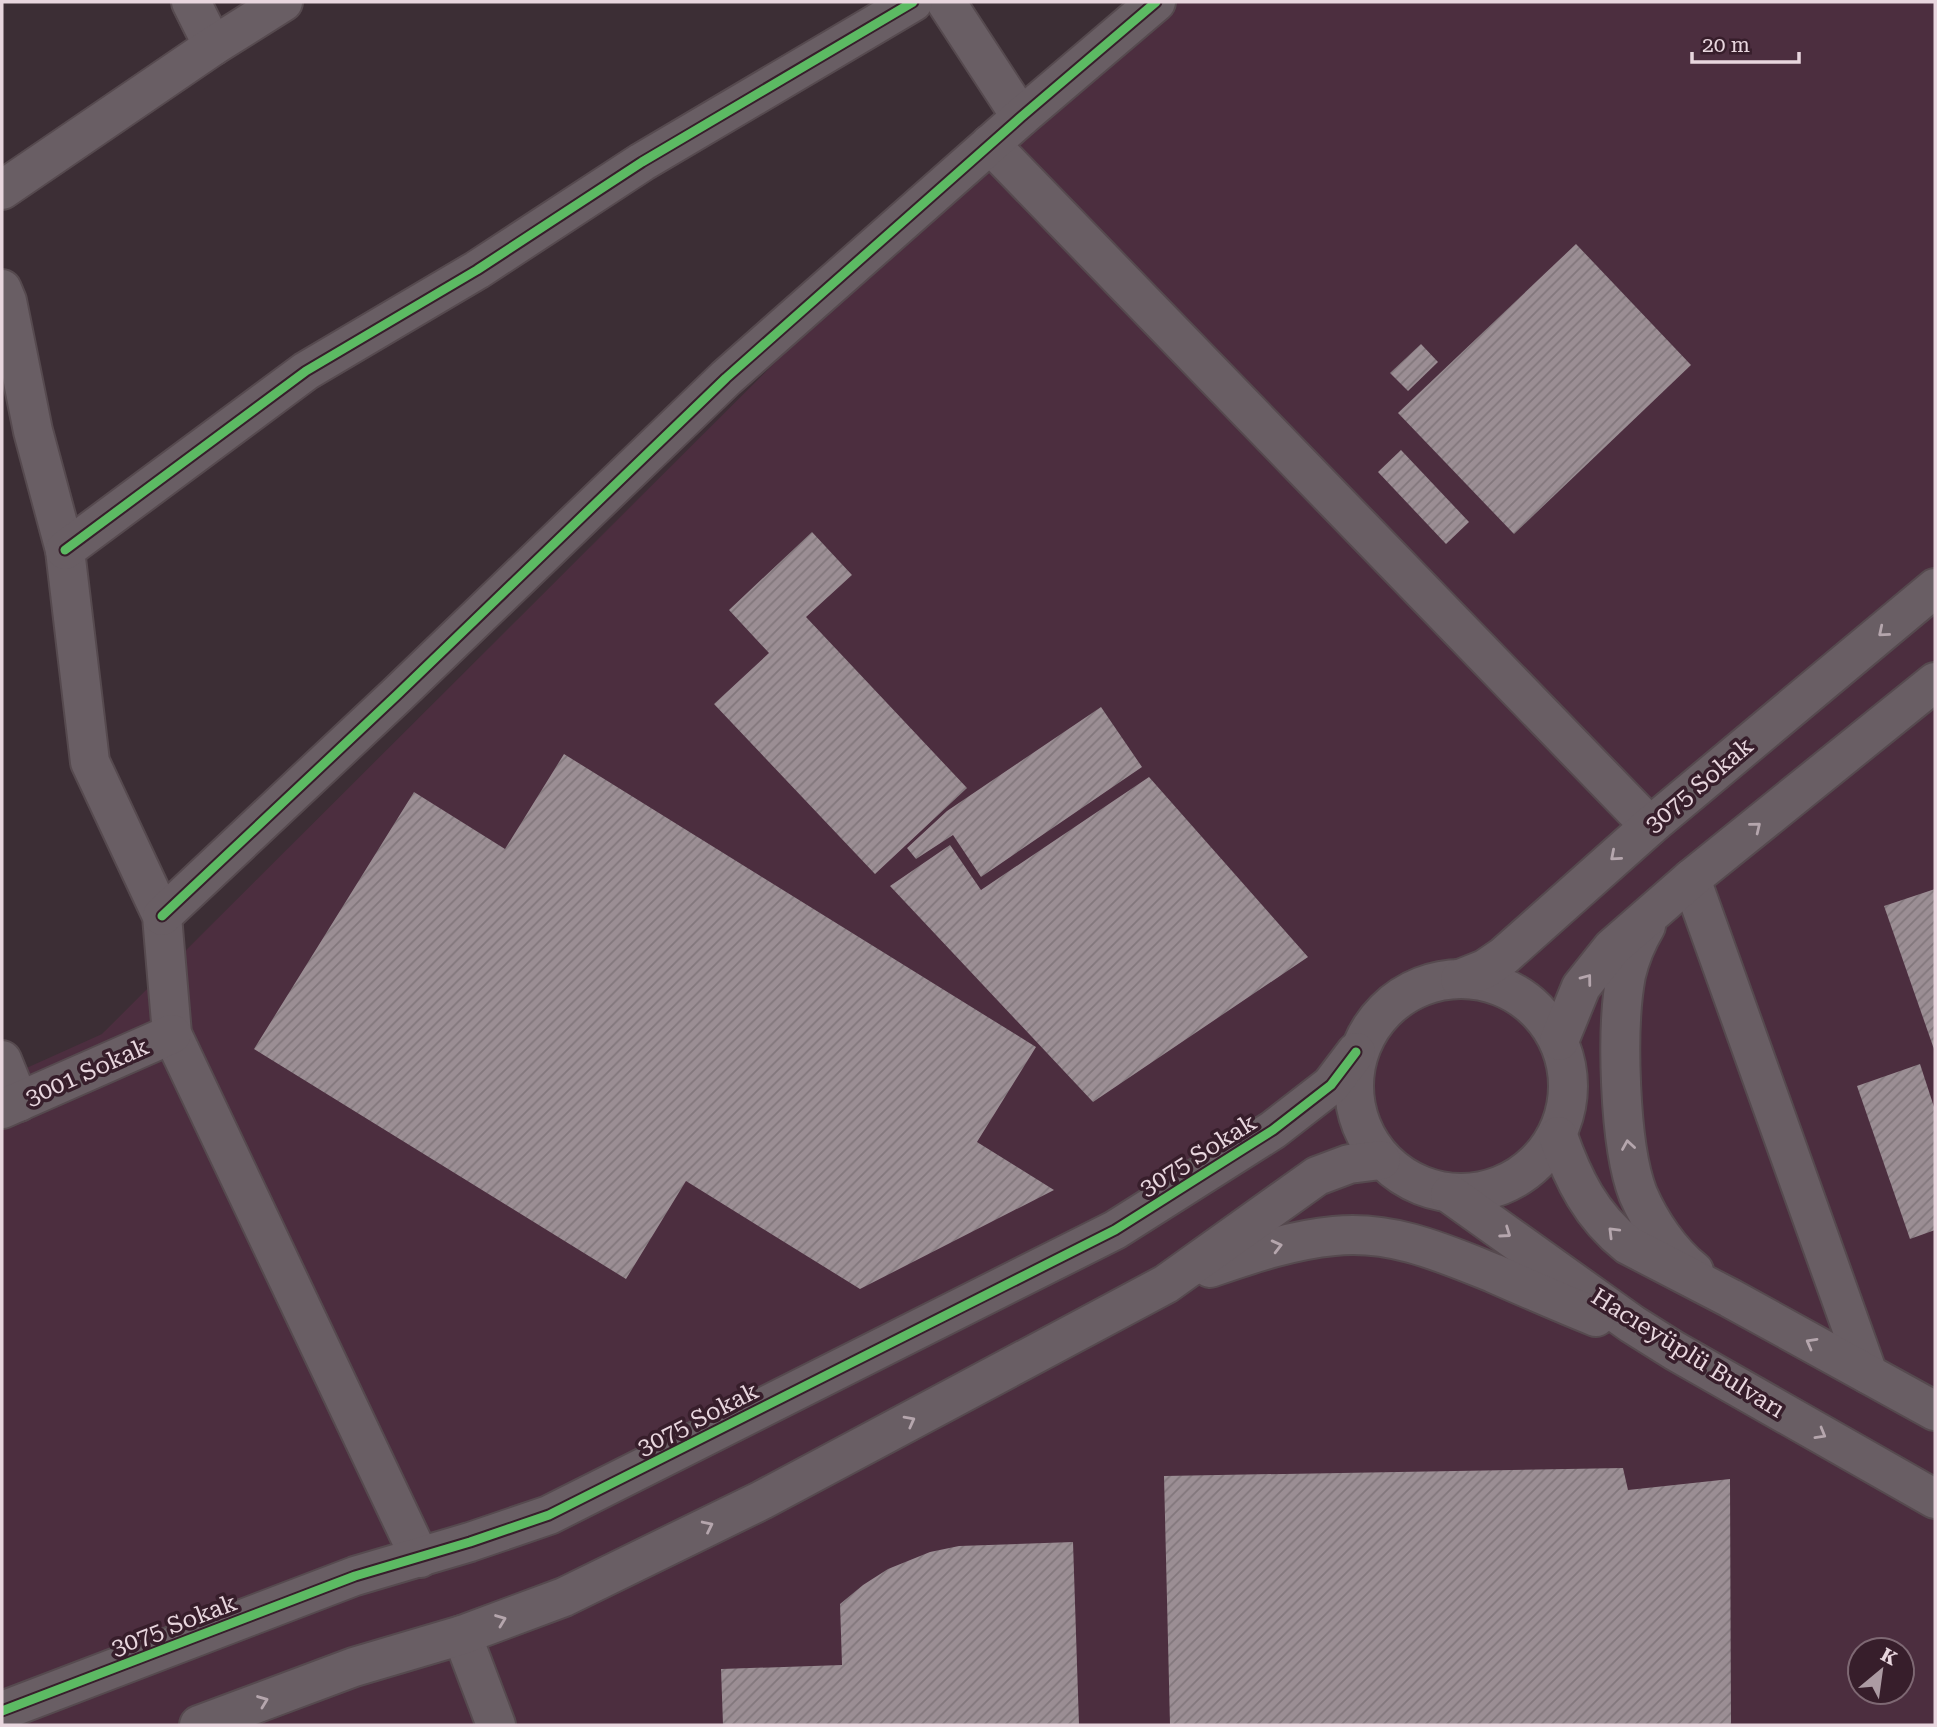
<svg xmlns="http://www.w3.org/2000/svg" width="1937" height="1727" font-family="'Roboto Serif',serif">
  <defs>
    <pattern id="building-hatch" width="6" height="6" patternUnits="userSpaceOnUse" patternTransform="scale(1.75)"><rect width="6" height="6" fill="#9b8e94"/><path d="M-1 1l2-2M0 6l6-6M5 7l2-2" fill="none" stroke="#82777c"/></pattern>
  </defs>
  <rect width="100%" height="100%" fill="#3c2e35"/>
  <!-- built -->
  <path fill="#4c2e3f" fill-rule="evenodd" d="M 1156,2 L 1935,2 L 1935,1725 L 2,1725 L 2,1079 L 102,1034 L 1021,117 ZM 1860,1650 L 1902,1650 L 1902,1692 L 1860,1692 Z"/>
  <!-- building -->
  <g fill="url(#building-hatch)">
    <polygon points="1576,244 1691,365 1514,534 1398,413"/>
    <polygon points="1421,344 1438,362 1408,391 1390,373"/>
    <polygon points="1401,450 1469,522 1446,544 1378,472"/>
    <polygon points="812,532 852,575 806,617 967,788 875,874 714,704 769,653 729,610"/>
    <polygon points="1101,707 1142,767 981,877 953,835 916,859 907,848 947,811"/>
    <polygon points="564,754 1036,1047 977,1142 1054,1190 860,1289 686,1181 626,1279 254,1049 414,792 505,849"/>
    <polygon points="1149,777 1308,957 1093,1102 890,886 950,845 981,890"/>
    <polygon points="1935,889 1935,1052 1884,906"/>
    <polygon points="1920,1064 1935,1110 1935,1230 1910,1239 1857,1086"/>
    <polygon points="1623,1468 1628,1490 1730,1479 1731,1725 1170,1725 1164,1476"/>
    <polygon points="1073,1542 1079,1725 723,1725 721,1669 842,1665 840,1604 863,1585 888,1569 930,1552 959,1546"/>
  </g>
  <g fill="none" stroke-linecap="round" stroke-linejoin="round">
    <defs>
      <g id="minor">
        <polyline points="191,2 213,46"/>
        <polyline points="946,2 1021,117"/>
        <polyline points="990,144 1650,826"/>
        <polyline points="2,190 213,46 283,2"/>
        <polyline points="2,289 7,301 33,431 65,550 90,762 162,916 172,1034 420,1558"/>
        <polyline points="65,550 306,371 477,270 642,162 913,2"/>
        <polyline points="1691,879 1868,1374"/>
        <polyline points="162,916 397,695 726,378 1021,117 1156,2"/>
        <path d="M 1646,926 C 1637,941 1630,958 1626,975 C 1616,1027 1619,1145 1638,1194 C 1650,1222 1670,1252 1694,1271"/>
        <circle cx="1461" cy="1086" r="107"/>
        <polyline points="1460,979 1485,969 1504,956 1650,826 1935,588"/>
        <polyline points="1559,1041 1581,987 1612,948 1691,879 1935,682"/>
        <polyline points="2,1060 19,1102"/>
        <polyline points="2,1109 172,1034"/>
        <path d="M 1558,1136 C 1573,1179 1591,1216 1628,1245 L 1730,1298 L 1935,1411"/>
        <polyline points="1450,1194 1632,1324 1675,1351 1935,1499"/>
        <path d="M 1210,1268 C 1251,1254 1291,1240 1334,1236 C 1391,1230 1441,1252 1493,1273 C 1527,1288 1561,1303 1596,1317"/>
        <polyline points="462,1635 496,1725"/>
        <polyline points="2,1711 355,1576 470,1542 549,1515 1115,1230 1273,1130 1331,1085 1356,1052"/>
        <polyline points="199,1725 354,1667 462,1635 564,1597 762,1500 1166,1284 1317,1176 1349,1164 1381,1160"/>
      </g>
    </defs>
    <!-- minor casing -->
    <use href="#minor" stroke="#564a4f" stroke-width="42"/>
    <!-- minor -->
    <use href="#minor" stroke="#695e64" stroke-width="38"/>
    <defs>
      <g id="cycleway">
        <polyline points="65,550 306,371 477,270 642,162 913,2"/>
        <polyline points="162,916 397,695 726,378 1021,117 1156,2"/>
        <polyline points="2,1711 355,1576 470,1542 549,1515 1115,1230 1273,1130 1331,1085 1356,1052"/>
      </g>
    </defs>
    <!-- cycleway casing -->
    <use href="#cycleway" stroke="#371e2b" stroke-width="13"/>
    <!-- cycleway -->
    <use href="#cycleway" stroke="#5cba63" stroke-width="9"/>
  </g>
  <!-- one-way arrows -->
  <defs><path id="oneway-chevron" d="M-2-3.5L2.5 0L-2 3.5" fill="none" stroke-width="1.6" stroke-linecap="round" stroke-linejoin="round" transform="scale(1.75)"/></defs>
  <g stroke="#b5a6ad">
    <use href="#oneway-chevron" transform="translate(1883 632) rotate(140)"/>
    <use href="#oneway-chevron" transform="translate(1756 827) rotate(-39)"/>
    <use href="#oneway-chevron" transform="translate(1615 856) rotate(139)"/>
    <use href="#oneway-chevron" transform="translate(1587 979) rotate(-53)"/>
    <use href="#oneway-chevron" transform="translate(1628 1145) rotate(-99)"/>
    <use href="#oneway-chevron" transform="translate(1613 1232) rotate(-135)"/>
    <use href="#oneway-chevron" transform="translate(1506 1233) rotate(35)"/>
    <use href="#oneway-chevron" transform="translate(1277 1246) rotate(-14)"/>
    <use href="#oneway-chevron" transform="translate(1811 1343) rotate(-151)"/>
    <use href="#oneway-chevron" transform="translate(910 1421) rotate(-28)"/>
    <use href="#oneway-chevron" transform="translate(1821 1434) rotate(30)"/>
    <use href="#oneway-chevron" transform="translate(708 1526) rotate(-26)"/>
    <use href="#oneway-chevron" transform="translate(501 1620) rotate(-21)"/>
    <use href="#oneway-chevron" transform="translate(263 1701) rotate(-21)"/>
  </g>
  <g text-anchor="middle" stroke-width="7" stroke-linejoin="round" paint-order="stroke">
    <!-- street labels -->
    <g font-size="24" fill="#e8d6de" stroke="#371e2b">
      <text transform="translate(1699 785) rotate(-40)" y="8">3075 Sokak</text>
      <text transform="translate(87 1072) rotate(-24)" y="8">3001 Sokak</text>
      <text transform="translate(1198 1155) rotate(-32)" y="8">3075 Sokak</text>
      <text transform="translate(1688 1353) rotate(32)" y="8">Hacıeyüplü Bulvarı</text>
      <text transform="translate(698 1419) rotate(-27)" y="8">3075 Sokak</text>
      <text transform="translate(174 1625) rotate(-21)" y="8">3075 Sokak</text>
    </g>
  </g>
  <!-- border -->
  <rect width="1937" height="1727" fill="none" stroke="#e8d6de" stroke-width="7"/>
  <!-- north arrow -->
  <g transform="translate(1881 1671) rotate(29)"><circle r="33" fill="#371e2b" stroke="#7e6873" stroke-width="2"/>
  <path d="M0-5L12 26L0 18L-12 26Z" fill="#ac9ba3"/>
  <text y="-10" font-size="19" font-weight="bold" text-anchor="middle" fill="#e8d6de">K</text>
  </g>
  <!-- scale -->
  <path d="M1692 52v10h107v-10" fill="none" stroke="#e8d6de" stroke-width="3.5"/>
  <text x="1702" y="52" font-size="21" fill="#e8d6de" stroke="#371e2b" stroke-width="5" paint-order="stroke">20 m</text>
</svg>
